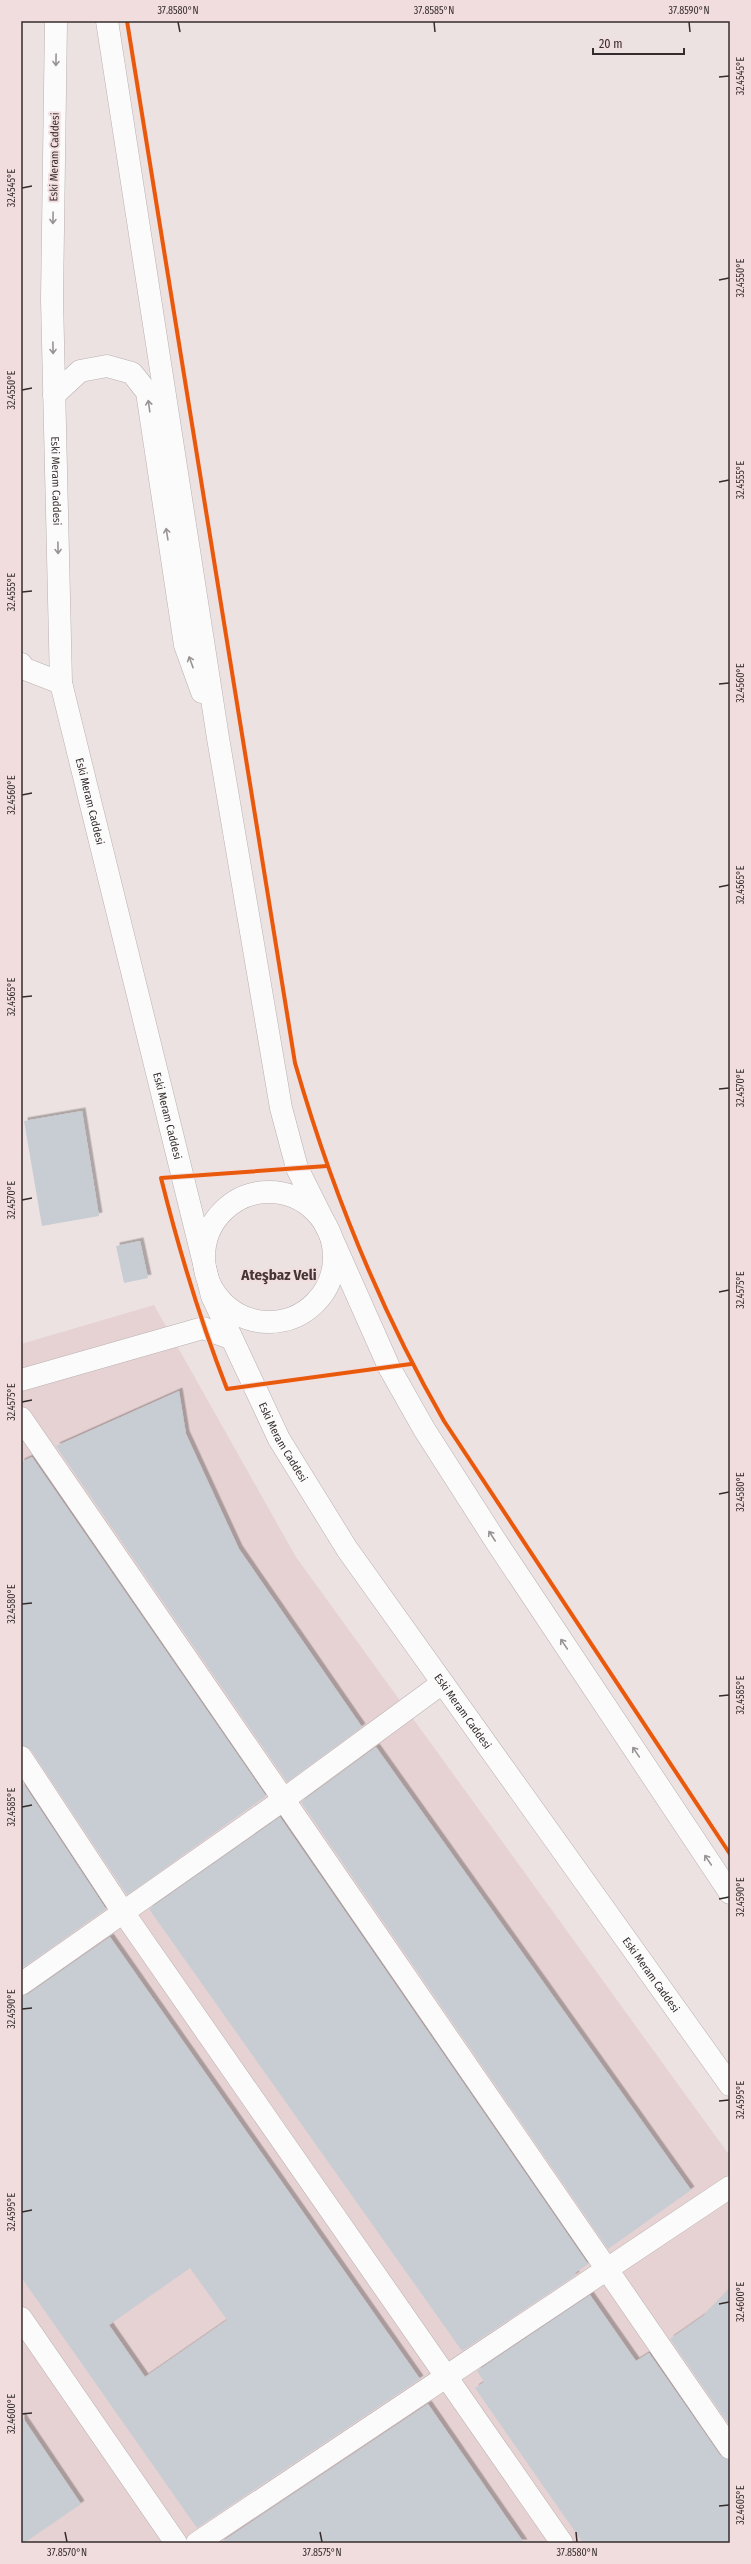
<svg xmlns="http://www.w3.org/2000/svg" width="751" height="2564" font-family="'Fira Sans Condensed',sans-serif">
  <defs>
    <filter id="shadow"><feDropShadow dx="3.5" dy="-3.5" stdDeviation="0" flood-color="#0004"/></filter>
  </defs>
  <rect width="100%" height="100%" fill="#ede2e2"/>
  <!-- built -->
  <polygon fill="#e7d2d3" points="154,1305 296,1557 730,2156 730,2543 21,2543 21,1344"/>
  <!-- building -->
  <g fill="#c7cdd2" fill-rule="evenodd" filter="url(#shadow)">
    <polygon points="82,1111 99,1216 42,1226 24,1121"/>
    <polygon points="140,1241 148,1278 124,1283 116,1246"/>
    <polygon points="179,1391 186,1434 239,1549 362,1727 287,1782 56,1446"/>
    <polygon points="32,1457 266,1796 127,1895 31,1750 21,1745 21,1462"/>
    <polygon points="376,1747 691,2190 608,2249 301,1802"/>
    <polygon points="21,1780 106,1909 21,1969"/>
    <polygon points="280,1817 588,2264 575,2273 576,2275 462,2351 149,1909"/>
    <path d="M 110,1937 L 420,2379 L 197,2528 L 21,2277 L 21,1996 L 28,1994 ZM 190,2268 L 227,2320 L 145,2377 L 109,2325 Z"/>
    <polygon points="730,2288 730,2426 670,2339 703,2316"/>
    <polygon points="590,2295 636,2361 649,2353 720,2455 730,2460 730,2543 583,2543 475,2388 484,2382 477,2371"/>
    <polygon points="428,2404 524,2543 220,2543"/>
    <polygon points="21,2415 81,2504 24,2543 21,2543"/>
  </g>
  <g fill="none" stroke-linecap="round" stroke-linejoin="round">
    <defs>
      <g id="street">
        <polyline points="21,1380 203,1328 230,1338"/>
        <polyline points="21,1418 730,2448"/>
        <polyline points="21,1757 123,1912 562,2543"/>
        <polyline points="21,1984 283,1800 441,1684"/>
        <polyline points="21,2318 176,2543"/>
        <polyline points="197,2543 730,2187"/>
      </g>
      <g id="secondary">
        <path id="s1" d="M 56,21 L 52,299 L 61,683 L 212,1296 L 279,1439 L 347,1549 L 730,2085"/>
        <polyline points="107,21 218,738 281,1108 297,1168 329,1232 389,1367 424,1429 495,1540 730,1893"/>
        <polyline points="54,395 80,371 107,366 132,373 147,392 185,645 202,692"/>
        <polyline points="21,664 25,669 61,683"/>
        <circle cx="269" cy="1257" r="65"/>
      </g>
    </defs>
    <!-- street casing -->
    <use href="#street" stroke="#b9b0b0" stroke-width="23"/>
    <!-- secondary casing -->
    <use href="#secondary" stroke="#b9b0b0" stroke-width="23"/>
    <!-- street -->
    <use href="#street" stroke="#fcfbfb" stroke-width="22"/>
    <!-- secondary -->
    <use href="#secondary" stroke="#fcfbfb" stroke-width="22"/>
    <defs>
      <g id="cycleway">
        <path d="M 127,21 L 295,1063 C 331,1188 379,1308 444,1421 L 730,1854"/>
        <path d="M 327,1166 L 161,1178 C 179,1250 200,1320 227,1389 L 411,1364"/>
      </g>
    </defs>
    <!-- cycleway casing -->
    <use href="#cycleway" stroke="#f2ddde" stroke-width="6"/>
    <!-- cycleway -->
    <use href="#cycleway" stroke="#e8590c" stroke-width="4"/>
  </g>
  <!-- one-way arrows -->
  <defs><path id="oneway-shaft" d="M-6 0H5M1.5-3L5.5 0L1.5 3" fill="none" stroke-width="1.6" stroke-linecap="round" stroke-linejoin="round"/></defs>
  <g stroke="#989494">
    <use href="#oneway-shaft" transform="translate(56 60) rotate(91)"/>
    <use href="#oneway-shaft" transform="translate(53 218) rotate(91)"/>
    <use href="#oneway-shaft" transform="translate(53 348) rotate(89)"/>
    <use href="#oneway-shaft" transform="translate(149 406) rotate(-98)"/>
    <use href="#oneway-shaft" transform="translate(167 534) rotate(-99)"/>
    <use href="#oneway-shaft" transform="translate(58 548) rotate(89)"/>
    <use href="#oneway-shaft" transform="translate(191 662) rotate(-110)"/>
    <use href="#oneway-shaft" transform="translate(492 1536) rotate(-123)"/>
    <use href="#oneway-shaft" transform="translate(564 1644) rotate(-124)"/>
    <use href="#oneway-shaft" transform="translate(636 1752) rotate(-124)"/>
    <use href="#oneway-shaft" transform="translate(708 1860) rotate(-124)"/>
  </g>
  <!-- ticks -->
  <path fill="none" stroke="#352d2d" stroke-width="1.5" d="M 178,22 L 180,32M 434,22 L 435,32M 689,22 L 690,32M 719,77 L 729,76M 22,188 L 32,186M 719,280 L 729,278M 22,390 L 32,388M 719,482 L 729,480M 22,592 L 32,591M 719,684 L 729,683M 22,795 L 32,793M 719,887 L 729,885M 22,997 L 32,996M 719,1089 L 729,1088M 22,1200 L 32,1198M 719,1292 L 729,1290M 22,1402 L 32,1400M 719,1494 L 729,1492M 22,1604 L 32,1603M 719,1696 L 729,1695M 22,1807 L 32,1805M 719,1899 L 729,1897M 22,2009 L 32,2008M 719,2101 L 729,2100M 22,2212 L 32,2210M 719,2304 L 729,2302M 22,2414 L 32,2413M 719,2506 L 729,2505M 65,2532 L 67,2542M 320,2532 L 322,2542M 576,2532 L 577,2542"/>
  <g text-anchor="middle" stroke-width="4" stroke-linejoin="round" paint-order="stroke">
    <!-- street labels -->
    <g font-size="11" fill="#352d2d" stroke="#f2ddde">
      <text transform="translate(54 157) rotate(-89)" y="4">Eski Meram Caddesi</text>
      <text dy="4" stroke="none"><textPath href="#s1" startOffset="460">Eski Meram Caddesi</textPath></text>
      <text dy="4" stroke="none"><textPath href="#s1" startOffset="784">Eski Meram Caddesi</textPath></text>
      <text dy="4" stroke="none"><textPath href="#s1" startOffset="1108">Eski Meram Caddesi</textPath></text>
      <text dy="4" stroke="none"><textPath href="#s1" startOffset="1456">Eski Meram Caddesi</textPath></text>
      <text dy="4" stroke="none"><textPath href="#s1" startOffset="1780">Eski Meram Caddesi</textPath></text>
      <text dy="4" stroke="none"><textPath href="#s1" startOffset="2104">Eski Meram Caddesi</textPath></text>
    </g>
    <!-- district labels -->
    <g font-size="15" font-weight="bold" fill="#443434" stroke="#f2ddde">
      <text x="279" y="1280">Ateşbaz Veli</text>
    </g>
  </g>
  <!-- border -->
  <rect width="751" height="2564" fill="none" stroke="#f2ddde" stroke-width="44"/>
  <!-- scale -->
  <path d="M593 48v6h91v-6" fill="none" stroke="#352d2d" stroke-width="2"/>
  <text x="599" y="48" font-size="12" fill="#352d2d" stroke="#f2ddde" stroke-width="3" paint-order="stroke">20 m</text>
  <rect x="22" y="22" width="707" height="2520" fill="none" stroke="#352d2d" stroke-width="1.5"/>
  <g font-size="10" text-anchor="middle" fill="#352d2d">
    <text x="178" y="14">37.8580°N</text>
    <text x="434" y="14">37.8585°N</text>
    <text x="689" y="14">37.8590°N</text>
    <text transform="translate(740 76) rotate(-90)" y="4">32.4545°E</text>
    <text transform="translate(11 188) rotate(-90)" y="4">32.4545°E</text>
    <text transform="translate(740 278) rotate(-90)" y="4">32.4550°E</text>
    <text transform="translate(11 390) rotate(-90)" y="4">32.4550°E</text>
    <text transform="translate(740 480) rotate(-90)" y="4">32.4555°E</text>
    <text transform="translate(11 592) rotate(-90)" y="4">32.4555°E</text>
    <text transform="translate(740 683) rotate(-90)" y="4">32.4560°E</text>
    <text transform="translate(11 795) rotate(-90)" y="4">32.4560°E</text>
    <text transform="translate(740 885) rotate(-90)" y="4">32.4565°E</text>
    <text transform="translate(11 997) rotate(-90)" y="4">32.4565°E</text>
    <text transform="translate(740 1088) rotate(-90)" y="4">32.4570°E</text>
    <text transform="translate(11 1200) rotate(-90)" y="4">32.4570°E</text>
    <text transform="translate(740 1290) rotate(-90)" y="4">32.4575°E</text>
    <text transform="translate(11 1402) rotate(-90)" y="4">32.4575°E</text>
    <text transform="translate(740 1492) rotate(-90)" y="4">32.4580°E</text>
    <text transform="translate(11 1604) rotate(-90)" y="4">32.4580°E</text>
    <text transform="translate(740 1695) rotate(-90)" y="4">32.4585°E</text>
    <text transform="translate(11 1807) rotate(-90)" y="4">32.4585°E</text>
    <text transform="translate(740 1897) rotate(-90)" y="4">32.4590°E</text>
    <text transform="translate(11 2009) rotate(-90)" y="4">32.4590°E</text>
    <text transform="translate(740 2100) rotate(-90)" y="4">32.4595°E</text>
    <text transform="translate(11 2212) rotate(-90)" y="4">32.4595°E</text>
    <text transform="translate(740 2302) rotate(-90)" y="4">32.4600°E</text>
    <text transform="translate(11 2414) rotate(-90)" y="4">32.4600°E</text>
    <text transform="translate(740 2505) rotate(-90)" y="4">32.4605°E</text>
    <text x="67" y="2556">37.8570°N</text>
    <text x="322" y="2556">37.8575°N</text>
    <text x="577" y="2556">37.8580°N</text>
  </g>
</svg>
